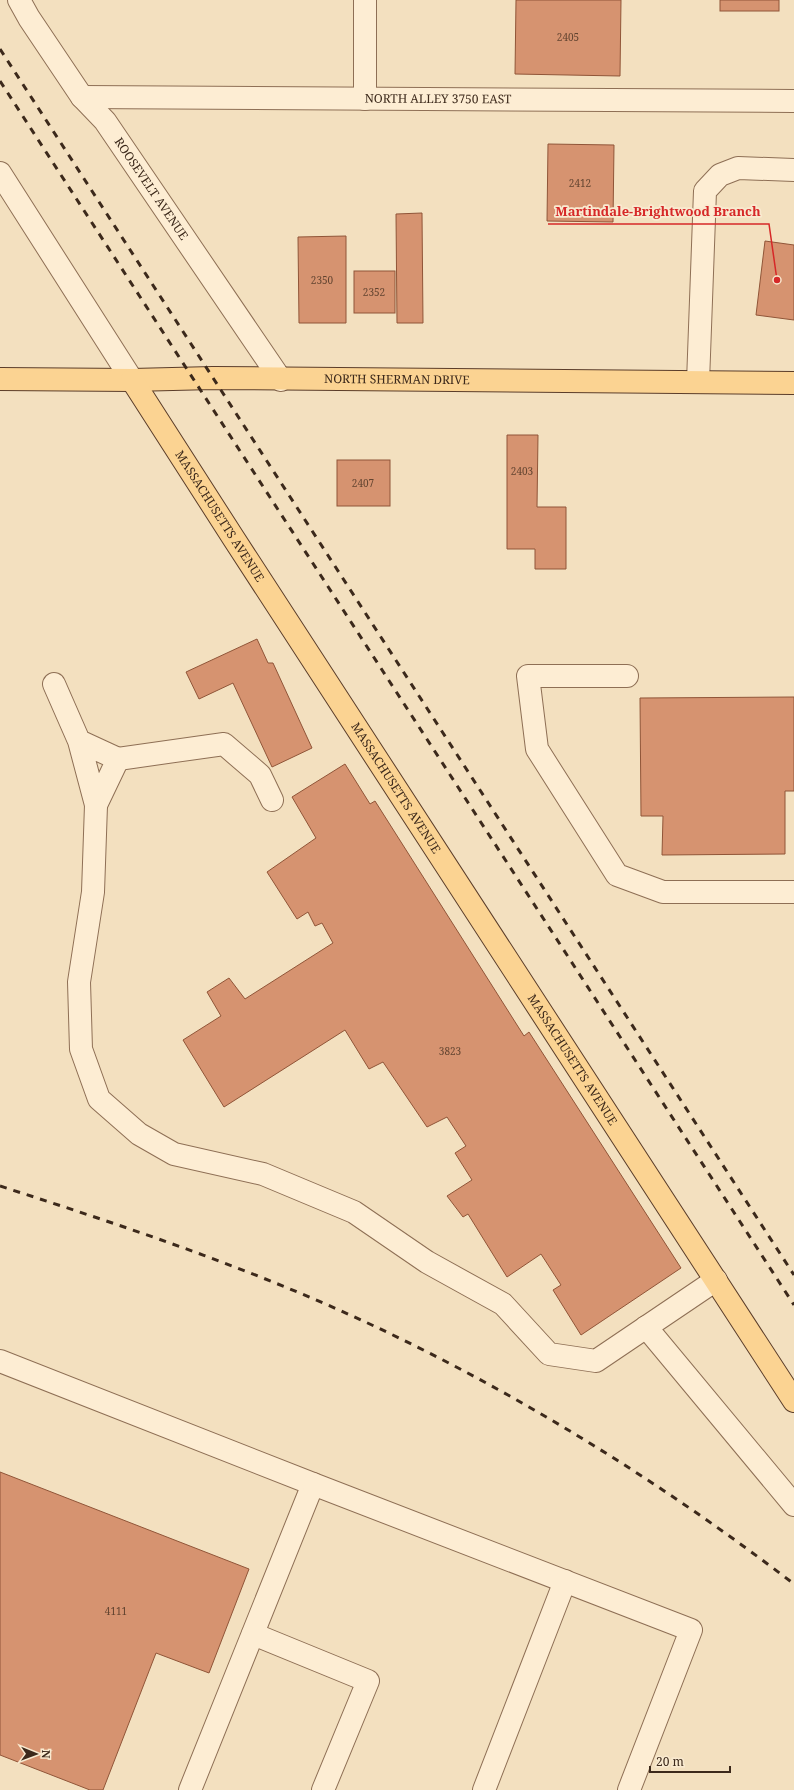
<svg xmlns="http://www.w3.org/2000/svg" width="794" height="1790" font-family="'Noto Serif',serif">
  <rect width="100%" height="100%" fill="#f3e0bf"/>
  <!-- building -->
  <g fill="#d69370" stroke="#905538">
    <polygon points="516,0 621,0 620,76 515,74"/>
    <rect x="720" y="0" width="59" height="11"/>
    <polygon points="548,144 614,145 613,222 547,221"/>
    <polygon points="422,213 423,323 397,323 396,214"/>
    <polygon points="346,236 346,323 299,323 298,237"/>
    <polygon points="765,241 794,245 794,320 756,315"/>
    <rect x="354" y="271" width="41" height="42"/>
    <polygon points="507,435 538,435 537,507 566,507 566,569 535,569 535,549 507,549"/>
    <rect x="337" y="460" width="53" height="46"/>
    <polygon points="257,639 268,663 273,663 312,748 272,767 233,683 199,699 186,672"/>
    <polygon points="794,697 794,791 785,791 785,854 662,855 663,816 641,816 640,698"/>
    <polygon points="345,764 370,804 375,801 524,1036 529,1032 681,1268 581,1335 553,1290 561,1285 541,1254 507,1277 468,1214 463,1217 447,1196 472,1180 455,1153 466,1146 447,1117 427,1127 383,1062 369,1069 345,1030 224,1107 183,1040 221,1016 207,992 229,978 245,999 333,943 322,923 315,926 308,912 297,919 267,872 316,838 292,797"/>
    <polygon points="0,1472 249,1569 209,1673 156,1653 103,1790 90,1790 0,1755"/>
  </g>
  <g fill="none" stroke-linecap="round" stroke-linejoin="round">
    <defs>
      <g id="minor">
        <path id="s1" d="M 19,0 L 29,18 L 82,97 L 105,121 L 281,380"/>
        <polyline points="365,0 365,99"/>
        <path id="s2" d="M 82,97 L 794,101"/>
        <polyline points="0,173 132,380"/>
        <polyline points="698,382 705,191 720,175 738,168 794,170"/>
        <polyline points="627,676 528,676 537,749 617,875 663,892 794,892"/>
        <polyline points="54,684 79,741 118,759 96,805 79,741"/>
        <polyline points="118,759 224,744 260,775 272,800"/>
        <polyline points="96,805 93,892 79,982 81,1049 99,1099 139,1134 174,1154 263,1174 354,1212 427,1262 503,1304 549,1354 596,1361 716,1280"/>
        <polyline points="646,1327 794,1505"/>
        <polyline points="0,1361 313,1484 190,1790"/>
        <polyline points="313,1484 691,1630 629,1790"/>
        <polyline points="253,1634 368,1681 323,1790"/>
        <polyline points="484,1790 565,1581"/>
      </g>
      <g id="major">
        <path id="s3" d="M 0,379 L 132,380 L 213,378 L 794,383"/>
        <path id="s4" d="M 132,380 L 234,539 L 794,1401"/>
      </g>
    </defs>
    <!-- minor casing -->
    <use href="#minor" stroke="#8e6f55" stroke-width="24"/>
    <!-- major casing -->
    <use href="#major" stroke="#5b3d2a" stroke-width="24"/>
    <!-- minor -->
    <use href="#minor" stroke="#fdedd3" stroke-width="22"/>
    <!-- major -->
    <use href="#major" stroke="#fbd392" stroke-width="22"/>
    <!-- rail -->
    <g stroke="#3c291b" stroke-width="3" stroke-dasharray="7 7" stroke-linecap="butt">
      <polyline points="0,49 794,1275"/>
      <polyline points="0,81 794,1305"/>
      <path d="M 0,1186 C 127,1227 253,1269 374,1326 C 521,1395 665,1485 794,1584"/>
    </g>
  </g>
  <g text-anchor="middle" stroke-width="3.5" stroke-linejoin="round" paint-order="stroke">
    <!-- number labels -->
    <g font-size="10" fill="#624430">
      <text x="568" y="41">2405</text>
      <text x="580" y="187">2412</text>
      <text x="322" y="284">2350</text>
      <text x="374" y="296">2352</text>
      <text x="522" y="475">2403</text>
      <text x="363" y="487">2407</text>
      <text x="450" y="1055">3823</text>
      <text x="116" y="1615">4111</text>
    </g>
    <!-- street labels -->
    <g font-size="12" fill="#3c291b" stroke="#f9ead0">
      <text dy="4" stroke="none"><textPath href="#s2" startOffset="356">NORTH ALLEY 3750 EAST</textPath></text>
      <text dy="4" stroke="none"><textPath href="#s1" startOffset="231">ROOSEVELT AVENUE</textPath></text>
      <text dy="4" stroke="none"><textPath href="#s3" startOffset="397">NORTH SHERMAN DRIVE</textPath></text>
      <text dy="4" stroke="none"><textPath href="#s4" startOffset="162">MASSACHUSETTS AVENUE</textPath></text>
      <text dy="4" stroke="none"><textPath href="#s4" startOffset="486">MASSACHUSETTS AVENUE</textPath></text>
      <text dy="4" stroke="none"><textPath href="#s4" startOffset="810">MASSACHUSETTS AVENUE</textPath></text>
    </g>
  </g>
  <!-- callouts -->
  <path fill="none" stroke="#d62828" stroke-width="1.5" d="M777 280L769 224H548"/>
  <circle fill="#d62828" stroke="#f9ead0" stroke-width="1.5" cx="777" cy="280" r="4"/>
  <g font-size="13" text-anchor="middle" font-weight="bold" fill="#d62828" stroke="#f9ead0" stroke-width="3.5" stroke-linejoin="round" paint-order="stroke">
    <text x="658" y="216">Martindale-Brightwood Branch</text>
  </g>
  <!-- north arrow -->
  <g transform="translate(36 1754) rotate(91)" stroke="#f9ead0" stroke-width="3" paint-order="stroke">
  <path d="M0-3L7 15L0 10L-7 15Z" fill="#3c291b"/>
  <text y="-6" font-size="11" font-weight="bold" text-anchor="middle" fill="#3c291b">N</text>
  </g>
  <!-- scale -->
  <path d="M650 1766v6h80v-6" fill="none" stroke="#3c291b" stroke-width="2"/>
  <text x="656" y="1766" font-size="12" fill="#3c291b" stroke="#f9ead0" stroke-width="3" paint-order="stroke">20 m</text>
</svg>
